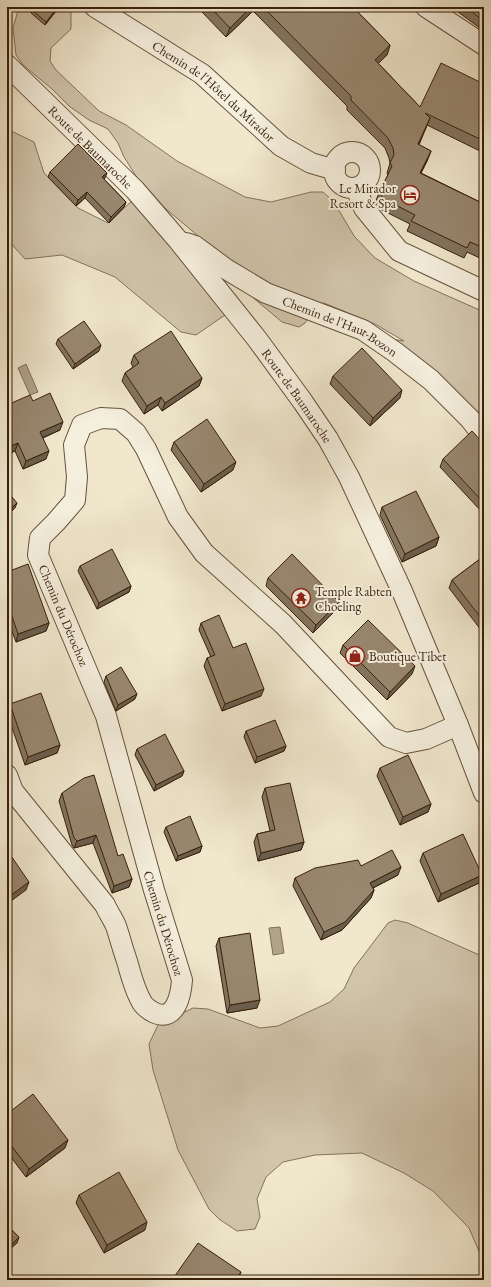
<svg xmlns="http://www.w3.org/2000/svg" width="491" height="1287" font-family="'EB Garamond',serif">
  <rect width="100%" height="100%" fill="#f0e7cd"/>
  <filter id="stains"><feTurbulence type="fractalNoise" baseFrequency=".005" numOctaves="4"/><feColorMatrix values="0 0 0 0 .2 0 0 0 0 .09 0 0 0 0 .02 0 0 0 .5 -.17"/></filter>
  <radialGradient id="worn" r=".72"><stop offset=".6" stop-color="#630" stop-opacity="0"/><stop offset="1" stop-color="#630" stop-opacity=".3"/></radialGradient>
  <!-- green -->
  <g fill="#d1c5ac" stroke="#84725a">
    <polygon points="19,7 68,7 71,12 71,29 51,48 50,61 56,70 99,111 126,125 177,161 245,197 271,202 311,192 323,192 334,202 354,236 375,258 414,281 484,312 484,445 426,384 362,335 404,341 375,324 324,303 317,304 305,323 299,327 282,322 232,280 197,235 166,209 136,176 124,157 118,143 108,129 89,120 69,106 52,89 23,65 16,55 13,28"/>
    <polygon points="7,129 34,142 44,173 78,208 108,223 134,199 225,315 196,335 181,332 115,277 62,255 25,259 7,239"/>
    <polygon points="395,920 408,923 477,954 484,955 484,1259 481,1256 469,1228 433,1191 404,1173 362,1153 315,1155 283,1162 266,1177 257,1199 260,1217 255,1229 237,1231 219,1219 209,1209 178,1150 153,1070 149,1044 158,1025 193,1008 208,1009 260,1028 278,1026 330,1002 344,989 354,968 388,923"/>
  </g>
  <!-- water -->
  <g fill="#b1a38a" stroke="#816e56">
    <polygon points="26,364 38,392 30,395 18,368"/>
    <polygon points="280,927 284,953 273,955 269,928"/>
  </g>
  <g fill="none" stroke-linecap="round" stroke-linejoin="round">
    <defs>
      <g id="street">
        <path id="s1" d="M 95,7 L 202,74 L 281,146 L 311,163 L 335,170"/>
        <polyline points="426,7 484,45"/>
        <path id="s2" d="M 7,65 L 135,190 L 178,240 L 257,339 L 303,402 L 328,439 L 349,477 L 402,591 L 458,725 L 484,793"/>
        <circle cx="352" cy="170" r="18"/>
        <polyline points="356,188 364,208 399,251 484,291"/>
        <path id="s3" d="M 186,243 L 195,246 L 226,269 L 266,293 L 363,330 L 395,352 L 431,380 L 470,419 L 484,437"/>
        <path d="M 7,775 L 13,791 L 105,905 C 108,912 113,919 116,926 C 120,938 123,950 127,961 C 131,975 135,992 143,1004 C 146,1008 151,1011 155,1013 C 176,1022 181,994 182,980 L 154,890 L 106,716 L 38,555 L 40,538 L 56,522 L 75,500 L 77,477 L 74,445 L 82,425 L 101,418 L 120,419 L 136,433 L 146,449 L 178,517 L 204,553 L 283,624 L 389,737 L 406,743 L 426,739 L 458,725"/>
      </g>
    </defs>
    <!-- street casing -->
    <use href="#street" stroke="#66513a" stroke-width="22"/>
    <!-- street -->
    <use href="#street" stroke="#f5efde" stroke-width="20"/>
  </g>
  <!-- wall -->
  <g fill="#83745f" stroke="#381f09">
    <polygon points="204,7 353,7 390,45 387,55 378,63 420,107 484,84 484,153 427,125 419,145 431,151 427,161 421,173 484,204 484,260 467,252 464,258 407,231 410,224 380,209 375,203 379,193 388,175 387,173 390,163 389,158 385,148 347,110 347,106 253,11 226,37 202,12"/>
    <polygon points="455,7 484,7 484,31 454,9"/>
    <polygon points="57,8 56,11 45,25 31,13 32,10"/>
    <polygon points="50,172 105,178 104,179 126,202 124,207 109,223 85,198 76,206 48,177"/>
    <polygon points="58,339 99,351 73,369 56,344"/>
    <polygon points="134,355 202,378 199,386 162,411 158,405 144,414 122,381 125,373 133,367 131,363"/>
    <polygon points="333,376 400,398 370,426 330,384"/>
    <polygon points="33,401 60,430 43,438 46,459 23,469 15,451 8,454 7,451 7,405"/>
    <polygon points="174,442 233,470 201,492 171,450"/>
    <polygon points="484,444 484,511 482,512 440,467 443,459"/>
    <polygon points="382,507 439,537 436,546 402,562 380,515"/>
    <polygon points="484,556 484,634 449,588 452,580"/>
    <polygon points="80,566 131,586 129,592 97,609 78,571"/>
    <polygon points="7,572 49,623 46,631 16,642 7,618"/>
    <polygon points="268,578 339,602 336,610 313,633 266,586"/>
    <polygon points="201,623 233,648 261,696 222,711 204,666 207,658 211,657 199,630"/>
    <polygon points="343,645 412,674 387,700 340,653"/>
    <polygon points="106,676 135,699 116,711 104,682"/>
    <polygon points="10,704 60,745 57,753 25,765 7,713 7,711"/>
    <polygon points="246,731 286,746 284,751 255,763 244,737"/>
    <polygon points="137,749 184,771 182,776 154,791 135,755"/>
    <polygon points="380,768 431,804 428,812 400,825 377,776"/>
    <polygon points="265,788 304,842 301,850 258,861 254,842 257,834 270,831 262,797"/>
    <polygon points="62,793 118,856 132,879 129,887 112,893 93,843 74,848 72,845 59,801"/>
    <polygon points="166,827 202,846 200,852 176,861 164,832"/>
    <polygon points="423,853 482,875 479,883 438,902 420,861"/>
    <polygon points="361,866 398,875 373,888 374,890 371,898 342,930 321,940 293,886 295,878"/>
    <polygon points="219,938 257,1008 227,1013 216,946"/>
    <polygon points="7,1114 65,1148 26,1177 7,1152"/>
    <polygon points="79,1195 145,1230 104,1253 76,1203"/>
  </g>
  <!-- shaded-wall -->
  <g fill="#6a5e4e" stroke="#381f09">
    <polygon points="251,7 255,7 253,11 226,37 230,28"/>
    <polygon points="57,8 56,11 45,25 46,22"/>
    <polygon points="390,45 387,55 372,70 375,60"/>
    <polygon points="430,118 426,128 414,154 418,144"/>
    <polygon points="431,151 427,161 416,183 420,173"/>
    <polygon points="107,173 105,178 100,183 102,177"/>
    <polygon points="87,192 85,198 76,206 78,200"/>
    <polygon points="126,202 124,207 109,223 111,217"/>
    <polygon points="101,345 99,351 73,369 75,364"/>
    <polygon points="202,378 199,386 162,411 165,403"/>
    <polygon points="402,390 400,398 370,426 373,418"/>
    <polygon points="161,397 158,405 144,414 147,406"/>
    <polygon points="63,422 60,430 37,440 40,432"/>
    <polygon points="18,443 15,451 8,454 11,446"/>
    <polygon points="49,451 46,459 23,469 26,461"/>
    <polygon points="236,462 233,470 201,492 204,484"/>
    <polygon points="17,503 15,508 7,516 7,512"/>
    <polygon points="439,537 436,546 402,562 405,554"/>
    <polygon points="131,586 129,592 97,609 99,603"/>
    <polygon points="339,602 336,610 313,633 316,625"/>
    <polygon points="49,623 46,631 16,642 18,634"/>
    <polygon points="415,666 412,674 387,700 390,692"/>
    <polygon points="264,689 261,696 222,711 225,704"/>
    <polygon points="137,694 135,699 116,711 118,705"/>
    <polygon points="60,745 57,753 25,765 28,757"/>
    <polygon points="286,746 284,751 255,763 257,757"/>
    <polygon points="184,771 182,776 154,791 156,785"/>
    <polygon points="431,804 428,812 400,825 403,817"/>
    <polygon points="96,835 93,843 74,848 77,841"/>
    <polygon points="304,842 301,850 258,861 261,853"/>
    <polygon points="202,846 200,852 176,861 178,856"/>
    <polygon points="401,867 398,875 367,891 370,883"/>
    <polygon points="482,875 479,883 438,902 441,894"/>
    <polygon points="132,879 129,887 112,893 114,886"/>
    <polygon points="29,882 26,890 7,904 7,898"/>
    <polygon points="374,890 371,898 342,930 321,940 324,932"/>
    <polygon points="260,1000 257,1008 227,1013 230,1005"/>
    <polygon points="11,1076 8,1084 7,1085 7,1079"/>
    <polygon points="68,1140 65,1148 26,1177 29,1169"/>
    <polygon points="147,1222 145,1230 104,1253 107,1245"/>
    <polygon points="19,1237 17,1243 7,1252 7,1249"/>
    <polygon points="241,1272 238,1280 235,1280"/>
  </g>
  <!-- building -->
  <g fill="#98876f" stroke="#381f09">
    <polygon points="35,7 55,7 57,8 46,22 32,10"/>
    <polygon points="210,7 251,7 230,28"/>
    <polygon points="263,7 353,7 390,45 375,60 420,107 441,63 484,84 484,141 425,113 430,118 418,144 431,151 420,173 484,204 484,248 470,242 467,248 411,221 415,215 384,199 379,193 392,166 390,163 394,155 393,148 388,138 351,100 351,96"/>
    <polygon points="465,7 484,7 484,21"/>
    <polygon points="78,144 107,173 102,177 126,202 111,217 87,192 78,200 50,172"/>
    <polygon points="84,321 101,345 75,364 58,339"/>
    <polygon points="171,331 202,378 165,403 161,397 147,406 125,373 139,363 134,355"/>
    <polygon points="362,348 402,390 373,418 333,376"/>
    <polygon points="50,393 63,422 40,432 49,451 26,461 18,443 11,446 7,437 7,405 30,395 33,401"/>
    <polygon points="207,419 236,462 204,484 174,442"/>
    <polygon points="472,431 484,444 484,503 443,459"/>
    <polygon points="7,491 17,503 7,512"/>
    <polygon points="416,491 439,537 405,554 382,507"/>
    <polygon points="112,549 131,586 99,603 80,566"/>
    <polygon points="292,554 339,602 316,625 268,578"/>
    <polygon points="484,556 484,622 452,580"/>
    <polygon points="28,564 49,623 18,634 7,602 7,572"/>
    <polygon points="219,615 233,648 246,643 264,689 225,704 207,658 215,655 201,623"/>
    <polygon points="368,620 415,666 390,692 343,645"/>
    <polygon points="121,667 137,694 118,705 106,676"/>
    <polygon points="41,693 60,745 28,757 10,704"/>
    <polygon points="275,720 286,746 257,757 246,731"/>
    <polygon points="165,734 184,771 156,785 137,749"/>
    <polygon points="408,755 431,804 403,817 380,768"/>
    <polygon points="94,775 118,856 123,854 132,879 114,886 96,835 77,841 74,838 62,793 84,778"/>
    <polygon points="290,783 304,842 261,853 257,834 275,830 265,788"/>
    <polygon points="190,816 202,846 178,856 166,827"/>
    <polygon points="463,834 482,875 441,894 423,853"/>
    <polygon points="7,850 29,882 7,898"/>
    <polygon points="392,850 401,867 370,883 374,890 345,922 324,932 295,878 315,868 358,860 361,866"/>
    <polygon points="250,933 260,1000 230,1005 219,938"/>
    <polygon points="7,1071 11,1076 7,1079"/>
    <polygon points="33,1094 68,1140 29,1169 7,1140 7,1114"/>
    <polygon points="119,1172 147,1222 107,1245 79,1195"/>
    <polygon points="7,1225 19,1237 7,1249"/>
    <polygon points="198,1243 241,1272 235,1280 172,1280"/>
  </g>
  <!-- icons -->
  <defs>
    <symbol id="hotel-ring" viewBox="-11 -11 22 22"><circle r="9.5" fill="#f5efde" stroke="#8f2418" stroke-width="1.5"/><path d="M-6-4.5h1.5V1H6V5H4.5V3h-9V5H-6ZM-4 0a1.8 1.8 0 1 1 3.6 0ZM.5 0V-2.5h3Q6-2.5 6 0Z" fill="#8f2418"/></symbol>
    <symbol id="temple-ring" viewBox="-11 -11 22 22"><circle r="9.5" fill="#f5efde" stroke="#8f2418" stroke-width="1.5"/><path d="M0-6L5-2H3V0L6.5 2.5H4V6H1.5V3h-3V6H-4V2.5H-6.5L-3 0V-2H-5Z" fill="#8f2418"/></symbol>
    <symbol id="shop-ring" viewBox="-11 -11 22 22"><circle r="9.5" fill="#f5efde" stroke="#8f2418" stroke-width="1.5"/><path d="M-5-2.5h2.3a2.7 3.5 0 0 1 5.4 0H5L5.5 6h-11ZM-1.5-2.5h3a1.5 2.3 0 0 0-3 0Z" fill="#8f2418"/></symbol>
  </defs>
  <g fill-rule="evenodd">
    <use href="#hotel-ring" x="399" y="184" width="22" height="22"/>
    <use href="#temple-ring" x="290" y="587" width="22" height="22"/>
    <use href="#shop-ring" x="344" y="645" width="22" height="22"/>
  </g>
  <g text-anchor="middle" stroke-width="4" stroke-linejoin="round" paint-order="stroke">
    <!-- street labels -->
    <g font-size="13" fill="#381f09" stroke="#f5efde">
      <text dy="5" stroke="none"><textPath href="#s1" startOffset="146">Chemin de l'Hôtel du Mirador</textPath></text>
      <text dy="5" stroke="none"><textPath href="#s2" startOffset="117">Route de Baumaroche</textPath></text>
      <text dy="5" stroke="none"><textPath href="#s3" startOffset="176">Chemin de l'Haut-Bozon</textPath></text>
      <text dy="5" stroke="none"><textPath href="#s2" startOffset="441">Route de Baumaroche</textPath></text>
      <text transform="translate(64 615) rotate(67)" y="5">Chemin du Dérochoz</text>
      <text transform="translate(164 923) rotate(73)" y="5">Chemin du Dérochoz</text>
    </g>
    <!-- poi labels -->
    <g font-size="13" fill="#381f09" stroke="#f5efde" text-anchor="start">
      <text x="396" y="193" text-anchor="end">Le Mirador<tspan x="396" dy="15">Resort &amp; Spa</tspan></text>
      <text x="315" y="596">Temple Rabten<tspan x="315" dy="15">Choeling</tspan></text>
      <text x="369" y="661">Boutique Tibet</text>
    </g>
  </g>
  <!-- margin -->
  <rect width="491" height="1287" fill="none" stroke="#f0e7cd" stroke-width="24"/>
  <rect x="8" y="8" width="475" height="1271" fill="none" stroke="#381f09" stroke-width="2"/>
  <rect x="12" y="12" width="467" height="1263" fill="none" stroke="#381f09"/>
  <rect width="100%" height="100%" filter="url(#stains)"/>
  <rect width="100%" height="100%" fill="url(#worn)"/>
</svg>
